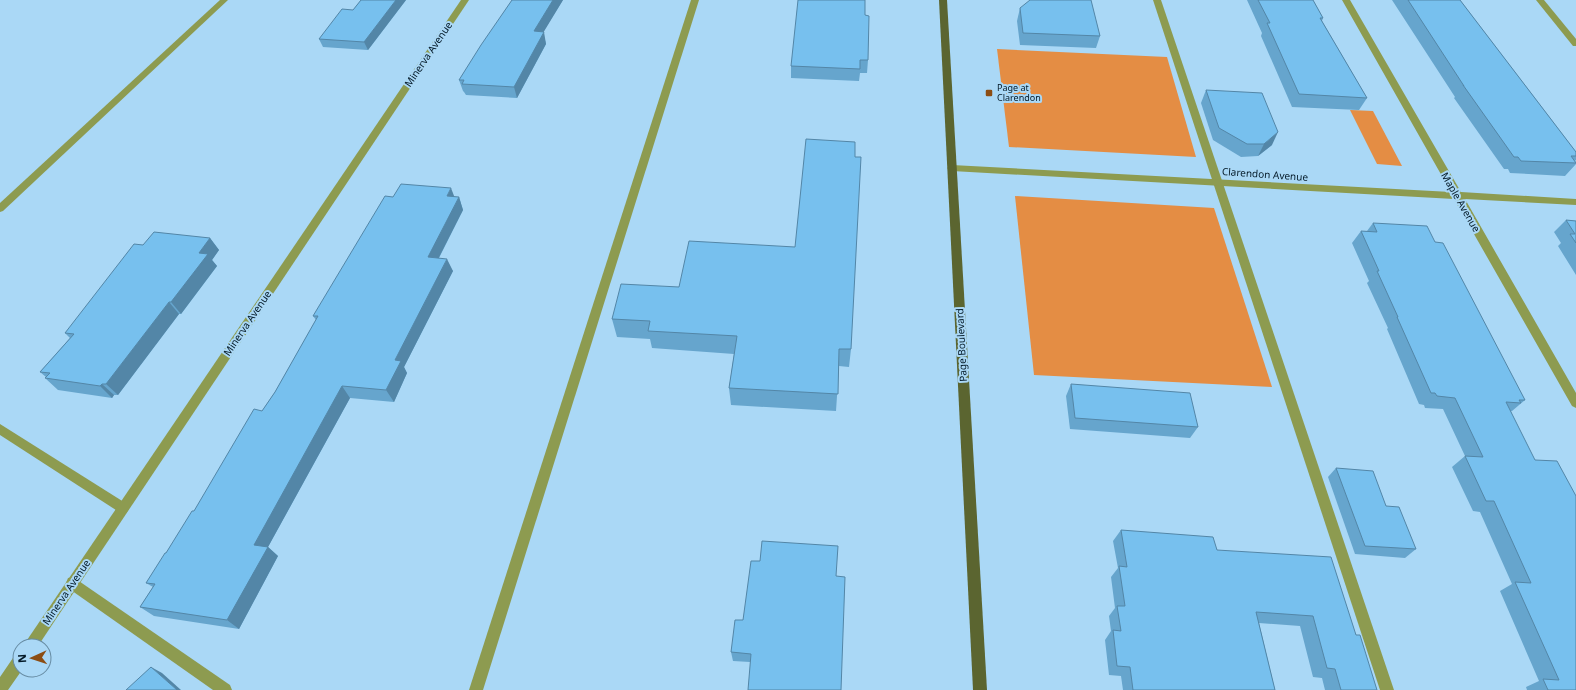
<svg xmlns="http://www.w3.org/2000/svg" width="1576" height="690" font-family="'Noto Sans',sans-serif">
  <rect width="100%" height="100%" fill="#aad8f6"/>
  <!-- green -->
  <g fill="#e48d44">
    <polygon points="997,49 1167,57 1196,157 1009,147"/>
    <polygon points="1350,110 1373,111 1402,166 1377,164"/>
    <polygon points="1015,196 1214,208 1272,387 1034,375"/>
  </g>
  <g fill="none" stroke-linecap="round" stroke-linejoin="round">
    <!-- service -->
    <g fill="#8d9b50" fill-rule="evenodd">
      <polygon points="220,0 228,0 3,211 0,212 0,203"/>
      <polygon points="691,0 699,0 483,690 469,690"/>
      <polygon points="1153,0 1161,0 1394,690 1380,690"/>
      <polygon points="1536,0 1544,0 1576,39 1576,46 1573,46"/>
      <polygon points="0,424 127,504 129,508 127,512 123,514 119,512 0,435"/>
      <polygon points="73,577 230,685 232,690 213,690 68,588 66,583 68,578"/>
    </g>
    <!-- minor -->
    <g fill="#8d9b50" fill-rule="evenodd">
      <polygon points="461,0 469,0 38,646 23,646"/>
      <polygon points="1342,0 1350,0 1461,192 1576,199 1576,205 1465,199 1576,393 1576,408 1572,406 1454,199 952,171 947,168 952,165 1451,192"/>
      <polygon points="20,653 20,670 22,670 8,690 0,690 0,677 15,655"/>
    </g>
    <!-- primary -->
    <polygon fill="#5b6530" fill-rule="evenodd" points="939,0 947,0 987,690 973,690"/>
  </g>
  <!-- wall -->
  <g fill="#66a5cd">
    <polygon points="361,0 406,0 368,50 323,47 319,39 353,10"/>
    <polygon points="512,0 563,0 543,32 546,44 517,98 466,95 464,92 463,91 459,80"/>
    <polygon points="1247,0 1313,0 1323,18 1322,21 1367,98 1359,110 1292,107 1261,36 1262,33"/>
    <polygon points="1392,0 1460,0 1576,152 1576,160 1575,161 1576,162 1576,164 1565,176 1510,173 1508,169 1504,169 1454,98 1455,97"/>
    <polygon points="1020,8 1100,36 1096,48 1020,45 1017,21"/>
    <polygon points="865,15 868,60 867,73 860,73 859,81 791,78 791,66"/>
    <polygon points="1206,90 1272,145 1258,156 1241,157 1213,140 1201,103"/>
    <polygon points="855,157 851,349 849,367 839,366 836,411 731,405 729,388 734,354 652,348 650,339 617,337 612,319 679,287 795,247"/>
    <polygon points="393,197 459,197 463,210 439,258 453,271 404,367 407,373 394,402 350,398 268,547 278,556 239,629 154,616 140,607 153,587 146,583 194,511 262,411 275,392 316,320 313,316"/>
    <polygon points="1566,220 1576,221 1576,275 1558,246 1561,243 1554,232"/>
    <polygon points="1373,223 1435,242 1525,400 1512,411 1511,411 1576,690 1527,690 1526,687 1539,681 1500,591 1512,584 1480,512 1473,511 1452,467 1465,456 1443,409 1425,408 1424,405 1419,404 1387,329 1388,328 1367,283 1369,281 1352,243 1361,231 1367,231"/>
    <polygon points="210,238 219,250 212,260 217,266 181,314 179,314 118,395 114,395 112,398 58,390 45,378 46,377 40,372 70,338 65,333 143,245"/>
    <polygon points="1071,384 1198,427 1190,438 1070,429 1066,396"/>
    <polygon points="1336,468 1386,506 1416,549 1405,558 1355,554 1328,477"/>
    <polygon points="1121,530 1217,550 1356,635 1377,690 1325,690 1322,678 1313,677 1300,626 1259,623 1275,690 1123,690 1121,676 1109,675 1105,640 1111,631 1109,616 1115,608 1111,577 1118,568 1113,541"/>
    <polygon points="836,576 750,662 733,661 731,652 743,620"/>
  </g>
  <!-- shaded-wall -->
  <g fill="#5386a7">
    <polygon points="396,0 406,0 368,50 364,42"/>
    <polygon points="553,0 563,0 537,43 534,31"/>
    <polygon points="544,32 546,44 517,98 514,87"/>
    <polygon points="1278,132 1272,145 1258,156 1264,144"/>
    <polygon points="451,188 456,201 447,196"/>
    <polygon points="459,197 463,210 433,269 428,257"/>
    <polygon points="210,238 219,250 212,260 217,266 181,314 171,302 199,253"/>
    <polygon points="447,259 453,271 404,367 407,373 394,402 386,390 395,360"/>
    <polygon points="169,302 179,314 118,395 106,384"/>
    <polygon points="102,384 114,395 112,398 100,386"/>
    <polygon points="342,386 350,398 268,547 278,556 239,629 227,620 254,545"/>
    <polygon points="151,667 162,673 181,690 177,690"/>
  </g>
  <!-- building -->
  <g fill="#77c0ee" stroke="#5386a7">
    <polygon points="361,0 396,0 364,42 319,39 342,9 353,10"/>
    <polygon points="512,0 553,0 534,31 544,32 514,87 462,84 464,80 459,80 481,45"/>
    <polygon points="798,0 865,0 865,15 869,16 868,60 860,60 860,69 791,66"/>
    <polygon points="1030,0 1091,0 1100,36 1023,33 1020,8"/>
    <polygon points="1258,0 1313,0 1323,18 1320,18 1367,98 1299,94 1267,23 1270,23"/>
    <polygon points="1408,0 1460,0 1576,152 1576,156 1571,156 1576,163 1521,161 1518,157 1514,157 1463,85 1464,86"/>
    <polygon points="1206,90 1262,93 1278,132 1264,144 1247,144 1219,128"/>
    <polygon points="806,139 855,142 855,157 861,157 851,349 839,349 838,394 729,388 737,336 648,331 650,321 612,319 621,284 679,287 689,241 795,247"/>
    <polygon points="401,184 451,188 447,196 459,197 428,257 447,259 395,360 401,361 386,390 342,386 254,545 268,547 227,620 140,607 155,584 146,583 165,553 166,553 192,511 194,511 254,409 262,411 275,392 318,316 313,316 385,196 393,197"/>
    <polygon points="1566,220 1576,221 1576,243 1570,234 1575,234"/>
    <polygon points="1373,223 1427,226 1435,242 1443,243 1525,400 1519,400 1521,403 1506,402 1535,460 1557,461 1576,496 1576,690 1548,690 1543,679 1559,680 1515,582 1531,583 1494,501 1486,501 1465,456 1483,457 1455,398 1437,396 1435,393 1431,393 1397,317 1398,317 1377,271 1379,271 1361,231 1377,232"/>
    <polygon points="154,232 210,238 199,253 208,254 171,302 169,302 106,384 102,384 100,386 45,378 50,373 40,372 74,334 65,333 134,244 143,245"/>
    <polygon points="1071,384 1190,393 1198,427 1075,418"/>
    <polygon points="1336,468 1373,471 1386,506 1399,507 1416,549 1365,546"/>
    <polygon points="1121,530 1213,537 1217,550 1331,557 1356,635 1360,635 1377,690 1341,690 1335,669 1327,668 1313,616 1256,612 1275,690 1133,690 1130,667 1117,666 1113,630 1121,631 1117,606 1125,606 1119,566 1127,567"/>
    <polygon points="762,541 838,546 836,576 845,577 841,690 748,690 751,654 731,652 735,620 743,620 751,561 760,561"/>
    <polygon points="151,667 177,690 126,690"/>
  </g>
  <!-- markers -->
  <rect fill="#8c4d13" stroke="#aad8f6" stroke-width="1.5" x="985" y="89" width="8" height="8" rx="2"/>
  <g text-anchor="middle" stroke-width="4" stroke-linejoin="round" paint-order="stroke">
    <!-- far-poi labels -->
    <g font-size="9" fill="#031927" stroke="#aad8f6" text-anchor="start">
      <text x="997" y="91">Page at<tspan x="997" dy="10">Clarendon</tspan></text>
    </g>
    <!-- street labels -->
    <g font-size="10" fill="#031927" stroke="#aad8f6">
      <text transform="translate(428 54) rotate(-56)" y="4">Minerva Avenue</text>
      <text transform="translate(1265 174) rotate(4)" y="4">Clarendon Avenue</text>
      <text transform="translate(1461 202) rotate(60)" y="4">Maple Avenue</text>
      <text transform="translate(247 323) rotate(-56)" y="4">Minerva Avenue</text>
      <text transform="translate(961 345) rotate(-93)" y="4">Page Boulevard</text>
      <text transform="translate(66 592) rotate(-56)" y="4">Minerva Avenue</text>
    </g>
  </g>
  <!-- north arrow -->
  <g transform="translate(32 658) rotate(267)"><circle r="19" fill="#aad8f6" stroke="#678ca3"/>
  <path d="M0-3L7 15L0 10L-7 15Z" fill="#8c4d13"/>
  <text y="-6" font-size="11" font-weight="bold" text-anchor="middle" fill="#031927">N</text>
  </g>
</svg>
